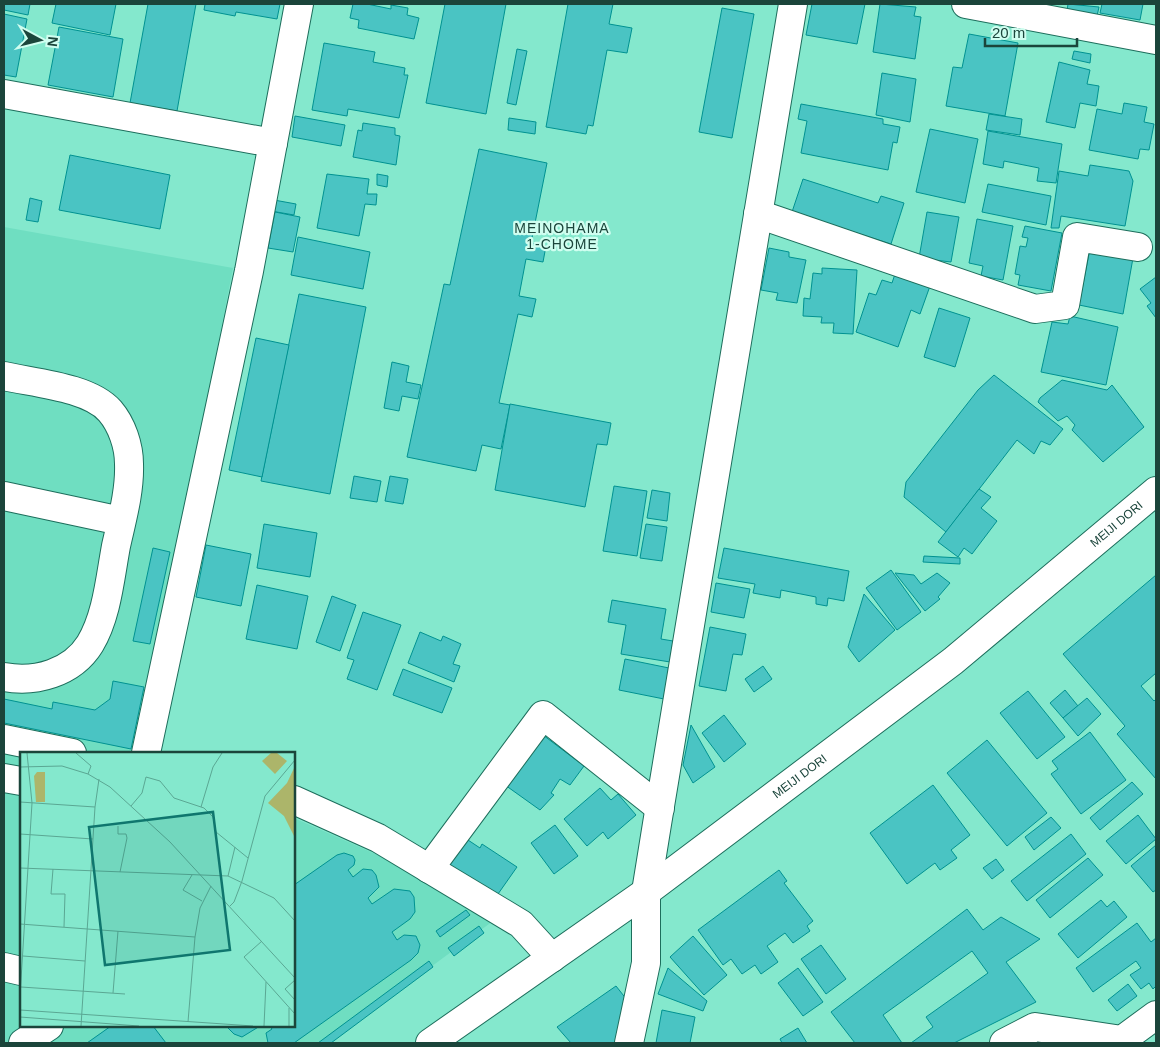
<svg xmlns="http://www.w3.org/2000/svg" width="1160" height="1047" font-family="Helvetica,sans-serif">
  <rect width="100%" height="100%" fill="#84e8cd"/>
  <!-- built -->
  <polygon fill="#6fdec1" points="4,227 233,268 139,753 21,753 21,1026 294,1026 294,818 398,864 493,921 328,1043 4,1043"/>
  <!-- building -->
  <g fill="#4ac4c3" stroke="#009291">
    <polygon points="4,4 30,4 28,15 4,10"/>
    <polygon points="56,4 116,4 110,35 52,23"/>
    <polygon points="148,4 196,4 177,111 130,103"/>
    <polygon points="205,4 280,4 277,19 236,12 235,16 204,10"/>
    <polygon points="353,4 367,4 391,9 391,5 408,8 407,15 419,18 414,39 358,28 359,20 350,18"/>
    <polygon points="445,4 506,4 486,114 426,103"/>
    <polygon points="568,4 613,4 609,24 632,28 627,53 607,50 593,126 588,125 586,134 546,127"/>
    <polygon points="812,4 865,4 857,44 806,35"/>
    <polygon points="880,4 916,7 914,16 921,17 915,59 873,52"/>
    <polygon points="1068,4 1099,7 1097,16 1066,17"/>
    <polygon points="1102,4 1143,4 1140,20 1100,13"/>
    <polygon points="722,8 754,14 732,138 699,132"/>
    <polygon points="4,14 27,19 16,77 4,75"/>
    <polygon points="59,27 123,39 113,97 48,85"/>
    <polygon points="969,34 1018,43 1005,116 946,106 953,67 962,68"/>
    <polygon points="324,43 375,52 373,62 405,68 404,75 408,75 399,118 348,109 347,116 312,110"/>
    <polygon points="517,49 527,51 516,105 507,103"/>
    <polygon points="1074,51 1091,54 1090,63 1072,59"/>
    <polygon points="1059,62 1090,70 1087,84 1099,86 1096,106 1080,103 1075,128 1046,122"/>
    <polygon points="882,73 916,79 910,122 876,115"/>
    <polygon points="1124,103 1147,107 1144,122 1154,124 1149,150 1140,149 1138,159 1089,150 1097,109 1122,114"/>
    <polygon points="801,104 883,119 883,124 900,127 897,143 893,142 888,170 801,153 807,121 798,119"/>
    <polygon points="989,114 1022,119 1020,135 986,130"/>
    <polygon points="295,116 345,125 341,146 292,137"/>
    <polygon points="509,118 536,122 535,134 508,130"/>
    <polygon points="363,123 395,128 395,135 400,136 396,165 353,157 358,130 362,131"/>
    <polygon points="930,129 978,139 965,203 916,192"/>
    <polygon points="988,131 1062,144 1056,183 1037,181 1039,168 1004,161 1003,168 983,164"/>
    <polygon points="479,149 547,163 531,243 546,246 543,262 526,259 519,296 536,299 532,317 518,314 499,403 510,405 501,449 482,445 476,471 407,457 444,284 450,285"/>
    <polygon points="70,155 170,175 160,229 59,210"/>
    <polygon points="1090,165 1129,171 1133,181 1125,226 1061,216 1059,228 1051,228 1059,171 1088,176"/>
    <polygon points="327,174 369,179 367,194 377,194 376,205 365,204 359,236 317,228"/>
    <polygon points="377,174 388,176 387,187 377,185"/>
    <polygon points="803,179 878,203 881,196 904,203 891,244 792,212"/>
    <polygon points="988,184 1051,196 1046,225 982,212"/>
    <polygon points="30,198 42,201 38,222 26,220"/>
    <polygon points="274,200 296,204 294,215 271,211"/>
    <polygon points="275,212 300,217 293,252 268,248"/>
    <polygon points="927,212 959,217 951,262 919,258"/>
    <polygon points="977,219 1013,226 1003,280 981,276 983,266 969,263"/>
    <polygon points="1025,226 1062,233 1051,291 1018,285 1020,275 1015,274 1020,246 1026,247 1028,238 1022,237"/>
    <polygon points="298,237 370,252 363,289 291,275"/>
    <polygon points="769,248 789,252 789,257 806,260 797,303 776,300 778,293 761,290"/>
    <polygon points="1090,249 1133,258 1123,314 1079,305"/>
    <polygon points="822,268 857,270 853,334 833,333 834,323 821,323 822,317 803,316 804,298 810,299 813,273 822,274"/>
    <polygon points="895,274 930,286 920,314 911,310 898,347 856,332 869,293 876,295 882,280 892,283"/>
    <polygon points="1156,277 1156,318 1147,306 1151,303 1140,289"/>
    <polygon points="299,294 366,307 330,494 261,481"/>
    <polygon points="939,308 970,318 955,367 924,357"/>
    <polygon points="1070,316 1118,327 1106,385 1041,372 1052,322 1068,324"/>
    <polygon points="256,338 289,345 262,477 229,470"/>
    <polygon points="392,362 409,366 406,382 421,385 418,399 402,396 399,411 384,408"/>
    <polygon points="994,375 1063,429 1050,445 1041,441 1034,454 1017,440 946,532 904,497 906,482 978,390"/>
    <polygon points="1062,380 1107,390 1112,385 1144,427 1103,462 1072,430 1075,425 1067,416 1058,421 1038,402 1040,398"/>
    <polygon points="510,404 611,423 607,445 597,444 585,507 495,490"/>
    <polygon points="354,476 381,481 377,502 350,498"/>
    <polygon points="390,476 408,479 403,504 385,501"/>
    <polygon points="614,486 647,491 637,556 603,551"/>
    <polygon points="979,489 991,497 981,508 997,521 972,554 964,548 958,557 938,542"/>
    <polygon points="652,490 670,493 667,521 647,518"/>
    <polygon points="264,524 317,533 310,577 257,568"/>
    <polygon points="646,524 667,527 662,561 640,558"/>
    <polygon points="206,545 251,554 241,606 196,597"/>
    <polygon points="153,548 170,552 150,644 133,641"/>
    <polygon points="724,548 849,571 844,601 828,598 827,606 816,604 816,597 781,590 780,598 753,593 755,584 718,578"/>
    <polygon points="924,556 960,558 960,564 923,562"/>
    <polygon points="891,570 921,612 897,630 866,588"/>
    <polygon points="895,573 914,575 921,584 937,573 950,583 938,597 940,599 925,611"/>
    <polygon points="1156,575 1156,673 1141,686 1154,701 1156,699 1156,779 1117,734 1125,726 1063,654"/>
    <polygon points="716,583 750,589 744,618 711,612"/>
    <polygon points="257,585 308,596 297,649 246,639"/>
    <polygon points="864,594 895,630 859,662 848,647"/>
    <polygon points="332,596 356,605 340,651 316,642"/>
    <polygon points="612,600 666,609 661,639 673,641 670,662 621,654 626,625 608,622"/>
    <polygon points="363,612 401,625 377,690 347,679 354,660 347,658"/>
    <polygon points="710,627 746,634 742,655 733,654 726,691 699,686"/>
    <polygon points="420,632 441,641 443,636 461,644 453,664 460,666 454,682 408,663"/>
    <polygon points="625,659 669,668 664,699 619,690"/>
    <polygon points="763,666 772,679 754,692 745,679"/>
    <polygon points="403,669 452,688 442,713 393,695"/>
    <polygon points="113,681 144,687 131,749 4,723 4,699 52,709 53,702 95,710 110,699"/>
    <polygon points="1065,690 1078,706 1063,718 1050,703"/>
    <polygon points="1028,691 1065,737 1037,759 1000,713"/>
    <polygon points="1087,698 1101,714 1078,736 1063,718"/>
    <polygon points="724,715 746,744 724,762 702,733"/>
    <polygon points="691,725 715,767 693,783 683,765"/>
    <polygon points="1090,732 1126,780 1081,814 1051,774 1058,769 1052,761"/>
    <polygon points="543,735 584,766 570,785 560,779 551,793 554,795 540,810 505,785"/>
    <polygon points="987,740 1047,813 1007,846 947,773"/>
    <polygon points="1132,782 1143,794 1100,830 1090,818"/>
    <polygon points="933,785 970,835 951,850 957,858 940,870 935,863 907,884 870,833"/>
    <polygon points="600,788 611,800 618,794 636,815 608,839 603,832 587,846 564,819"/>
    <polygon points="1138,815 1156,839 1126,864 1106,841"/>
    <polygon points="1051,817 1061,828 1034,850 1025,837"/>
    <polygon points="555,825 578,856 554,874 531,843"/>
    <polygon points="1071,834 1086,854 1027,901 1011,881"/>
    <polygon points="465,838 480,848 482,844 517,867 498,894 485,886 482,891 446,867"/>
    <polygon points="1156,845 1156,890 1153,892 1131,866"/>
    <polygon points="344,853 353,856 355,860 354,865 348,870 353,877 363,869 372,870 376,875 379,887 368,898 372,904 394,889 410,891 414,897 415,912 410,919 392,932 397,940 404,935 416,936 420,945 418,953 411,960 294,1043 268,1043 266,1033 272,1029 270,1026 294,1026 294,885 337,855"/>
    <polygon points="1088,858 1103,875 1050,918 1036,900"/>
    <polygon points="996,859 1004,870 992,879 983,868"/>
    <polygon points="779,870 787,881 784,883 813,921 807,926 810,931 793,943 785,933 767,946 778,962 761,974 755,965 742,974 731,959 723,965 698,930"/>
    <polygon points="1101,900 1107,907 1114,901 1127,917 1078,958 1058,934"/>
    <polygon points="967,909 983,930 1001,917 1040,939 1006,962 1036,1002 954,1043 911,1043 933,1027 926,1017 988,973 972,951 883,1015 902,1043 855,1043 831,1012"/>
    <polygon points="466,910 470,915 440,937 436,931"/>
    <polygon points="1137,923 1151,942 1156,938 1156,986 1153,989 1149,983 1141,989 1130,975 1141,968 1136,961 1093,992 1076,968"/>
    <polygon points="479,926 484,933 454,956 448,948"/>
    <polygon points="693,936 727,975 704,995 670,957"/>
    <polygon points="821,945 846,979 826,994 801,959"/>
    <polygon points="429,961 433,967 331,1043 318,1043"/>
    <polygon points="668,968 707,1001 703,1011 658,994"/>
    <polygon points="798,968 823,1002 803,1016 778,983"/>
    <polygon points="1128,984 1137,996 1117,1011 1108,1000"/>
    <polygon points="616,986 631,1005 624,1043 571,1043 557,1027"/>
    <polygon points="662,1010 695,1017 690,1043 656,1043"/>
    <polygon points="111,1026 153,1026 166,1043 87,1043"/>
    <polygon points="226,1026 260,1026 242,1037 234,1034"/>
    <polygon points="798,1028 807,1043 782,1043 780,1039"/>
  </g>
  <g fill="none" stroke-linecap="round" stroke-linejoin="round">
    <defs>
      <g id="minor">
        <polyline points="966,4 1156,40"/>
        <polyline points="4,94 273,143"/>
        <polyline points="758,214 1035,309 1065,305 1077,237 1138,247"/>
        <path d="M 4,376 C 34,383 89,387 110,411 C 122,425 129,446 129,464 C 130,491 122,519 116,546 C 110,578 107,616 90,644 C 72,673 35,683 4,677"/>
        <polyline points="4,496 121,521"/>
        <polyline points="4,739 72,753"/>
        <polyline points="146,753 249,271 299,4"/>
        <polyline points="4,778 21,781"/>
        <polyline points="294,800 378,838 521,924 552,958"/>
        <polyline points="429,869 543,715 660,808"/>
        <polyline points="4,967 21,971"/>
        <polyline points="23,1043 49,1026"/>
        <path id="s1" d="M 430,1043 L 646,892 L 953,661 L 1156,491"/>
        <polyline points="629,1043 646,963 646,892 657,824 793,4"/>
        <polyline points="1004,1043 1035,1027 1122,1040 1156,1015"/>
      </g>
    </defs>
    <!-- minor casing -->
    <use href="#minor" stroke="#1d6e5c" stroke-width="30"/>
    <!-- minor -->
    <use href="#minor" stroke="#fff" stroke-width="28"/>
  </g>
  <g text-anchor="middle" stroke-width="4.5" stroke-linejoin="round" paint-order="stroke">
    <!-- street labels -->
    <g font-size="12" fill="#1b453b" stroke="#d0fef0">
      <text dy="4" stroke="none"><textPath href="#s1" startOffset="861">MEIJI DORI</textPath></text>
      <text dy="4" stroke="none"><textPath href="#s1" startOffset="456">MEIJI DORI</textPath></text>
    </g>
    <!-- neighbourhood labels -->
    <g font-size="14" letter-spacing="1" fill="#1b453b" stroke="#d0fef0">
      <text x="562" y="233">MEINOHAMA<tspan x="562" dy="16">1-CHOME</tspan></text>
    </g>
  </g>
  <!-- overview -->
  <g transform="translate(20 752)">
    <rect width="275" height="275" fill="#84e8cd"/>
    <path d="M 251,1 L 257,1 L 267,9 L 255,22 L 242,9 ZM 275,14 L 275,86 L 264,64 L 248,51 L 267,31 ZM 17,20 L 25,20 L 25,50 L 16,50 L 14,24 Z" fill="#acb56a"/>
    <path fill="none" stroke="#5aa793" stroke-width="1" d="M 56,1 L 71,14 L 68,22M 0,15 L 42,14 L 68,22 L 90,35 L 150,90 L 275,226M 0,50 L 75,55M 111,54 L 122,41 L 126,25 L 140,29 L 154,46 L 184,56 L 193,65 L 196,80 L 228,106M 181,55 L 193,15 L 202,1M 98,74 L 98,82 L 106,82 L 107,86 L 100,120M 0,82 L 73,87M 0,116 L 208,124 L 254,146 L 275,169M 33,117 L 31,142 L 45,142 L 44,175M 172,123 L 163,138 L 182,149M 208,124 L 215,95M 210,154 L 214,150 L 222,129 L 245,44 L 275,8M 0,172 L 175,185 L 180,156 L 191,134M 242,189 L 224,205 L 275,262M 3,204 L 65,209M 275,228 L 265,237 L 275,248M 1,235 L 105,242M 93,241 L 98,179M 0,244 L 12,51 L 7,1M 0,258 L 233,274M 0,265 L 119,274M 168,270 L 175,185M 61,274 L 75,55 L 79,27M 244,274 L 246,230M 269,274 L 269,256"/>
    <path fill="#0f766e" fill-opacity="0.15" stroke="#0f766e" stroke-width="2.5" d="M 193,60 L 210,198 L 85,213 L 69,75 Z"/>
    <rect width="275" height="275" fill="none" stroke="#1b453b" stroke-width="2.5"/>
  </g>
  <!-- border -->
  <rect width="1160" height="1047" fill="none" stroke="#1b453b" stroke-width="10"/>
  <!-- north arrow -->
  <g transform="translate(40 40) rotate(97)" stroke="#d0fef0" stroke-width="4" paint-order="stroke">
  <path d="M0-4L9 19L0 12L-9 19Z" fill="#1b453b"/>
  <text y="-8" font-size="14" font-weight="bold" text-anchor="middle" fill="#1b453b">N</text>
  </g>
  <!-- scale -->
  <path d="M985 38v8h92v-8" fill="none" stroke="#1b453b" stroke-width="2.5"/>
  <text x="992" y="38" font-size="15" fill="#1b453b" stroke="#d0fef0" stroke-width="4" paint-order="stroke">20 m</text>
</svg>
